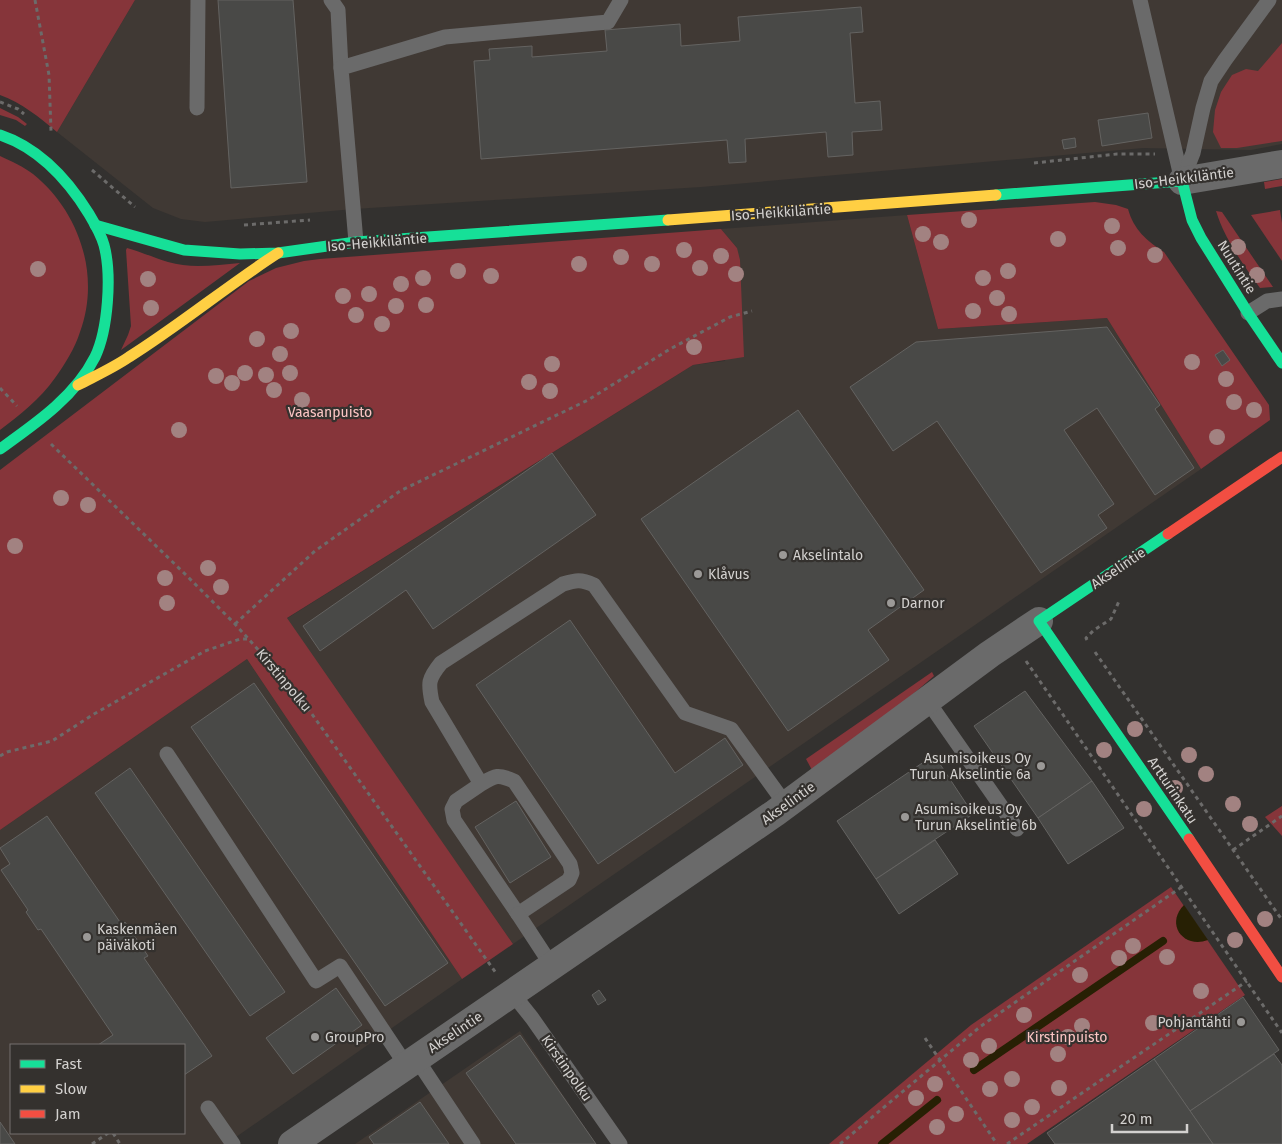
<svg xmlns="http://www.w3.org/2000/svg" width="1282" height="1144" font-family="'Fira Sans',sans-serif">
  <rect width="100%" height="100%" fill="#33312f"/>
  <!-- built -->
  <g fill="#403934" fill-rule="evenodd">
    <polygon points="135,0 1282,0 1282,144 1251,150 1143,148 701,187 354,209 205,222 181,219 153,208 57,132"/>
    <polygon points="907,215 938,329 1107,318 1201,469 513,944 286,619 693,365 725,361 737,248 721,229"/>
    <path d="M 247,659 L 462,979 L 226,1144 L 0,1144 L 0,830 ZM 11,1045 L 184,1045 L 184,1133 L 11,1133 Z"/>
    <polygon points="520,1031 596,1144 355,1144"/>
  </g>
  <!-- green -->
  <g fill="#86353a">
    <path d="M 0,0 L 135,0 L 57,132 C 39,117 22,103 0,95 Z"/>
    <polygon points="1282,43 1282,141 1237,148 1221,148 1213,132 1215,110 1221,92 1232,75 1246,69 1258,71"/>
    <polygon points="0,108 18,117 27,124 25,126 16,120 0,115"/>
    <path d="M 0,156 C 11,161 24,167 33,174 C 79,211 101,275 80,332 C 75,348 65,364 55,378 C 40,399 20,415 0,430 Z"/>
    <polygon points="1282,179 1282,186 1265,189 1264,182"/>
    <path d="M 1095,202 L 1116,205 L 1128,209 C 1134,230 1146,240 1164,252 L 1269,405 L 1270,420 L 1201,469 L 1107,318 L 938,329 L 907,215 Z"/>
    <polygon points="1280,210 1282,223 1282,261 1251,215"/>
    <path d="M 1216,211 L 1222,212 L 1273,287 L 1260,288 C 1243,264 1225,240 1216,211 Z"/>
    <polygon points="721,229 737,248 740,260 744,357 693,365 287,618 513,944 462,979 247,659 0,830 0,470 249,281 276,268 304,261 320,259"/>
    <path d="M 127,248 C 141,252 155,258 168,262 C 191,269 216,265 240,263 L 121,350 L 128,335 L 131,326 L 126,250 Z"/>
    <polygon points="932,672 934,676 891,713 812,770 806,759"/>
    <polygon points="1282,806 1282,836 1265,817"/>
    <polygon points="1171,887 1245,995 1027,1144 829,1144 971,1025"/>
  </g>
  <!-- water -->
  <path fill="#272004" d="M 1184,905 L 1208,940 C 1183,949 1165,924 1184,905 Z"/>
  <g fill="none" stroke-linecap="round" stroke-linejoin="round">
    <!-- stream -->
    <g stroke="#272004" stroke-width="8">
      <polyline points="974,1070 1163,941"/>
      <polyline points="882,1144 937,1100"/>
    </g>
  </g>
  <!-- building -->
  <g fill="#494947" stroke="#646361">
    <polygon points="218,0 293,0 307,182 231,188"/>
    <polygon points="861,7 863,32 850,33 855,103 880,101 882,130 852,132 853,155 828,157 826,132 745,139 746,162 729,163 727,140 481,159 474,61 490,60 489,49 532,46 532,57 607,51 605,30 680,24 681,46 740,41 738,17"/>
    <polygon points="1148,113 1152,138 1102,146 1098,120"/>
    <polygon points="1075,138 1076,147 1064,149 1062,140"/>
    <polygon points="1107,327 1160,405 1155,409 1194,468 1155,495 1097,408 1064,430 1114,504 1098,515 1107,528 1041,573 937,421 893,451 850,387 916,342"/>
    <polygon points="1223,350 1230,360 1222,366 1215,355"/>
    <polygon points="798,410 924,590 868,630 889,660 788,731 641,519"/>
    <polygon points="552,453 596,515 433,629 406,590 320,651 303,626"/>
    <polygon points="570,620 675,773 725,738 743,765 598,864 476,685"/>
    <polygon points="254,683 448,963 385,1006 191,727"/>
    <polygon points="1025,691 1092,781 1038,818 974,726"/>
    <polygon points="934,755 973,814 876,879 837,821"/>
    <polygon points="130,768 285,992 250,1016 95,793"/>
    <polygon points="1092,781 1124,828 1068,864 1038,818"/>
    <polygon points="516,801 551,857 510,883 475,827"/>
    <polygon points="47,816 122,925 125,922 148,956 144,958 212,1056 184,1075 184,1045 98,1045 113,1035 41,929 38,930 26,912 28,910 1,870 10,864 0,848"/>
    <polygon points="935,840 958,874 899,914 876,879"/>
    <polygon points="336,988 362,1025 293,1074 266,1038"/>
    <polygon points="599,990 606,1000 598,1005 592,995"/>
    <polygon points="1243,997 1279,1050 1190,1111 1154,1059"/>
    <polygon points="520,1035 596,1144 516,1144 466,1073"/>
    <polygon points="1274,1054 1282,1065 1282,1144 1213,1144 1190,1111"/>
    <polygon points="1154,1059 1213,1144 1055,1144 1047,1133"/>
    <polygon points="420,1102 449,1144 374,1144 369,1137"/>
    <polygon points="0,1122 15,1144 0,1144"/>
  </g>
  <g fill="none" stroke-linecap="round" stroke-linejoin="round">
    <!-- path -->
    <g stroke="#6c6b6a" stroke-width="3" stroke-dasharray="4 4" stroke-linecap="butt">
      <polyline points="35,0 49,75 51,131"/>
      <polyline points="0,102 18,109 24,114"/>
      <polyline points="1034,163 1117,154 1155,154"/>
      <polyline points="92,170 135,207"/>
      <polyline points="244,225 310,220"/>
      <polyline points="0,388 17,406"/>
      <polyline points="51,444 185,574 235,624 297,693 496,973"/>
      <polyline points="235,624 315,551 400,491 588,400 670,349 730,317 752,311"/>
      <polyline points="1087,640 1086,638 1094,630 1111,619 1120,599"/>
      <polyline points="1095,652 1282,920"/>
      <polyline points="1026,661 1282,1033"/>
      <polyline points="0,756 7,752 52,741 94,714 205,651 240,639 249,639"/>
      <polyline points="1233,850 1282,816"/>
      <polyline points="925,1038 997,1144"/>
      <polyline points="113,1133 120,1144"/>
      <polyline points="92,1144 108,1133"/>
      <polyline points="840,1144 981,1026 1183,886"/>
      <polyline points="1007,1144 1247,981"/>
    </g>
    <!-- lane -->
    <g stroke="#6a6a6a" stroke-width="15">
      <polyline points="331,0 338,10 341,68"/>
      <polyline points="1140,0 1182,181"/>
      <polyline points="197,108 198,0"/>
      <polyline points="1182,181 1193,153 1203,108 1211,81 1225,60 1269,0"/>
      <polyline points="356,242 341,68 445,37 608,22 621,0"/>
      <polyline points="1248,313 1267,301 1282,299"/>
      <polyline points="927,700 1017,829"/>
      <polyline points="167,754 316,981 340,966 406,1065"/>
      <path d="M 481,784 L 456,801 L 452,809 L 454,820 L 518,914 L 569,880 L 572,873 L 570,864 L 514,781 C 498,774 496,775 481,784 L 432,702 C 428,683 428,679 441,663 L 563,584 C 576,580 581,579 594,585 L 685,713 L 731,729 L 786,805"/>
      <polyline points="518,914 552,966"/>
      <polyline points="512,993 532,1018 620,1144"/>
      <polyline points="416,1058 473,1144"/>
      <polyline points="208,1108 233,1144"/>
    </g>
    <!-- street -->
    <g stroke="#6a6a6a" stroke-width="28">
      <polyline points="1182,181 1282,164"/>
      <polyline points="292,1144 775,813 990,654 1039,621"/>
    </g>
    <!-- fast -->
    <g stroke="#16e098" stroke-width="11">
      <path d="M 0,135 C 39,148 68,180 89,214 C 95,224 101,234 104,245 C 112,275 108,330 95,357 C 75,397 35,424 0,449"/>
      <polyline points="996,195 1182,181 1192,220 1201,238 1248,313 1282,363"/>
      <polyline points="95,225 184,250 240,254 278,253 356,242 668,220"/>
      <polyline points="1168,534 1039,621 1189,839"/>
    </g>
    <!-- slow -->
    <g stroke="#ffcf43" stroke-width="11">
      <polyline points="668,220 996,195"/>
      <path d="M 78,385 C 95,376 113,368 129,357 C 180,325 227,286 278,253"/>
    </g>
    <!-- jam -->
    <g stroke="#f24e42" stroke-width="11">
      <polyline points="1168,534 1282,457"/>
      <polyline points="1189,839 1282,977"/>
    </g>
  </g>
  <!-- trees -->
  <g fill="#a28281">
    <circle cx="969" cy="220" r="8"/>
    <circle cx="1112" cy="226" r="8"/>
    <circle cx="923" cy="234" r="8"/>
    <circle cx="1058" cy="239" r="8"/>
    <circle cx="941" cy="242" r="8"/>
    <circle cx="1238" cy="247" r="8"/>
    <circle cx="1118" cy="248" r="8"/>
    <circle cx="684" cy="250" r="8"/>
    <circle cx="1155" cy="255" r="8"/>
    <circle cx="721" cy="256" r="8"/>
    <circle cx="621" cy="257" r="8"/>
    <circle cx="579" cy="264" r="8"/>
    <circle cx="652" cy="264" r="8"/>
    <circle cx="700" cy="268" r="8"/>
    <circle cx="38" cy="269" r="8"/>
    <circle cx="458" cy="271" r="8"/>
    <circle cx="1008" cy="271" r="8"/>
    <circle cx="736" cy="274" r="8"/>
    <circle cx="1257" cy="275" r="8"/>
    <circle cx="491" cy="276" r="8"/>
    <circle cx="423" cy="278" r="8"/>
    <circle cx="983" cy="278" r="8"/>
    <circle cx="148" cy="279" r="8"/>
    <circle cx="401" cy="284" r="8"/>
    <circle cx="369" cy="294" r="8"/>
    <circle cx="343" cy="296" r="8"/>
    <circle cx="997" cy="298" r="8"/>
    <circle cx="426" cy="305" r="8"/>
    <circle cx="396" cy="306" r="8"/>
    <circle cx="151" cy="308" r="8"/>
    <circle cx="973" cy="311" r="8"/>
    <circle cx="1009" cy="314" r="8"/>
    <circle cx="356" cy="315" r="8"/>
    <circle cx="382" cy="324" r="8"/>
    <circle cx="291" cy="331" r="8"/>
    <circle cx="257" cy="339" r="8"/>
    <circle cx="694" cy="347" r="8"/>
    <circle cx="280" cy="354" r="8"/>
    <circle cx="1192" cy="362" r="8"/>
    <circle cx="552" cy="364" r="8"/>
    <circle cx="245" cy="373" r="8"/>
    <circle cx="290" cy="373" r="8"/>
    <circle cx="266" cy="375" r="8"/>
    <circle cx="216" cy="376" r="8"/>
    <circle cx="1226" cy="379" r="8"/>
    <circle cx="529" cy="382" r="8"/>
    <circle cx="232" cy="383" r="8"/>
    <circle cx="274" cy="390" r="8"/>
    <circle cx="550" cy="391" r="8"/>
    <circle cx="302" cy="400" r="8"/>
    <circle cx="1234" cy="402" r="8"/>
    <circle cx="1254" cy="410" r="8"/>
    <circle cx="179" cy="430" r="8"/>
    <circle cx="1217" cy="437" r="8"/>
    <circle cx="61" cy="498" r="8"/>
    <circle cx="88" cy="505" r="8"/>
    <circle cx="15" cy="546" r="8"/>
    <circle cx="208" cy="568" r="8"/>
    <circle cx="165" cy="578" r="8"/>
    <circle cx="221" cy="587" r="8"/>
    <circle cx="167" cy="603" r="8"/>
    <circle cx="1135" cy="729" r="8"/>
    <circle cx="1104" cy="750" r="8"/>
    <circle cx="1189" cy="755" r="8"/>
    <circle cx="1206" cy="774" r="8"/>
    <circle cx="1175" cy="788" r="8"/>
    <circle cx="1233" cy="804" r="8"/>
    <circle cx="1144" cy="809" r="8"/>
    <circle cx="1250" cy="824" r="8"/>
    <circle cx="1265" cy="919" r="8"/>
    <circle cx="1235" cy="940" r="8"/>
    <circle cx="1133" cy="946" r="8"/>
    <circle cx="1167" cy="957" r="8"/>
    <circle cx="1119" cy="958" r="8"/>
    <circle cx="1080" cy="975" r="8"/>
    <circle cx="1201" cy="991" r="8"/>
    <circle cx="1024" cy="1015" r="8"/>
    <circle cx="1153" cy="1023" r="8"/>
    <circle cx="1082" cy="1026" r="8"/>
    <circle cx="1068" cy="1037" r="8"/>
    <circle cx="989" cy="1046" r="8"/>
    <circle cx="1058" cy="1054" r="8"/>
    <circle cx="971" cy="1060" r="8"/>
    <circle cx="1012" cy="1079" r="8"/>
    <circle cx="935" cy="1084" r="8"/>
    <circle cx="1059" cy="1088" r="8"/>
    <circle cx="990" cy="1089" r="8"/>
    <circle cx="916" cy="1098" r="8"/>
    <circle cx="1032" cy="1107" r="8"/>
    <circle cx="956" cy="1114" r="8"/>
    <circle cx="1012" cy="1120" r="8"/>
    <circle cx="937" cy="1127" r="8"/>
  </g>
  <!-- markers -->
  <g fill="#9b9997" stroke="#34312e" stroke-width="2">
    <circle cx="783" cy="555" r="5"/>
    <circle cx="698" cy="574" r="5"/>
    <circle cx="891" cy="603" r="5"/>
    <circle cx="1041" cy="766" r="5"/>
    <circle cx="905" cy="817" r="5"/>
    <circle cx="87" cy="937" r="5"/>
    <circle cx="1241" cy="1022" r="5"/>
    <circle cx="315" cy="1037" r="5"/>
  </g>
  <g text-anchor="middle" stroke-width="4.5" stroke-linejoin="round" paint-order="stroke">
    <!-- street labels -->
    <g font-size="14" fill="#d3d1cf" stroke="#34312e">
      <text transform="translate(1184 178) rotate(-7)" y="5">Iso-Heikkiläntie</text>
      <text transform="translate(781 212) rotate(-4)" y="5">Iso-Heikkiläntie</text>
      <text transform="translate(377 242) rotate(-5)" y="5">Iso-Heikkiläntie</text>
      <text transform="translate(1237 267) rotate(58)" y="5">Nuutintie</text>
      <text transform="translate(1118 568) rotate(-34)" y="5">Akselintie</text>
      <text transform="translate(284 680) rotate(50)" y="5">Kirstinpolku</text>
      <text transform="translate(1173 790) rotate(56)" y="5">Artturinkatu</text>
      <text transform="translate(788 803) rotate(-36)" y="5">Akselintie</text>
      <text transform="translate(455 1032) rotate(-34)" y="5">Akselintie</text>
      <text transform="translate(567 1068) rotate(55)" y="5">Kirstinpolku</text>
    </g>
    <!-- park labels -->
    <g font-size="14" fill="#fcc5c4" stroke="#34312e">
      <text x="330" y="417">Vaasanpuisto</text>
      <text x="1067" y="1042">Kirstinpuisto</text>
    </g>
    <!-- poi labels -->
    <g font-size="14" fill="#d3d1cf" stroke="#34312e" text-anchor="start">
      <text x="793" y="560">Akselintalo</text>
      <text x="708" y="579">Klåvus</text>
      <text x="901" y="608">Darnor</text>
      <text x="1031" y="763" text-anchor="end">Asumisoikeus Oy<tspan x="1031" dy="16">Turun Akselintie 6a</tspan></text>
      <text x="915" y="814">Asumisoikeus Oy<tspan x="915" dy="16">Turun Akselintie 6b</tspan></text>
      <text x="97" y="934">Kaskenmäen<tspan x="97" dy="16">päiväkoti</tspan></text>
      <text x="1231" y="1027" text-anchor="end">Pohjantähti</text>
      <text x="325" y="1042">GroupPro</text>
    </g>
  </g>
  <!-- legend -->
  <rect x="10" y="1044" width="175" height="90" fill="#34312e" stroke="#74716e"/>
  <rect x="20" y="1060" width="25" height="8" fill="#16e098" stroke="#74716e"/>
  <text x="55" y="1069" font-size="15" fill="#d3d1cf">Fast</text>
  <rect x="20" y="1085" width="25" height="8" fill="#ffcf43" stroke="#74716e"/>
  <text x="55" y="1094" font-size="15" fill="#d3d1cf">Slow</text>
  <rect x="20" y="1110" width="25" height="8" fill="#f24e42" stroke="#74716e"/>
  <text x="55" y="1119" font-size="15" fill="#d3d1cf">Jam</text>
  <!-- scale -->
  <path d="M1112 1124v8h75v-8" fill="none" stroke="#d3d1cf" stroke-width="2.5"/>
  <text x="1120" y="1124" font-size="15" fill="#d3d1cf" stroke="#34312e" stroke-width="4" paint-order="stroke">20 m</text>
</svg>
